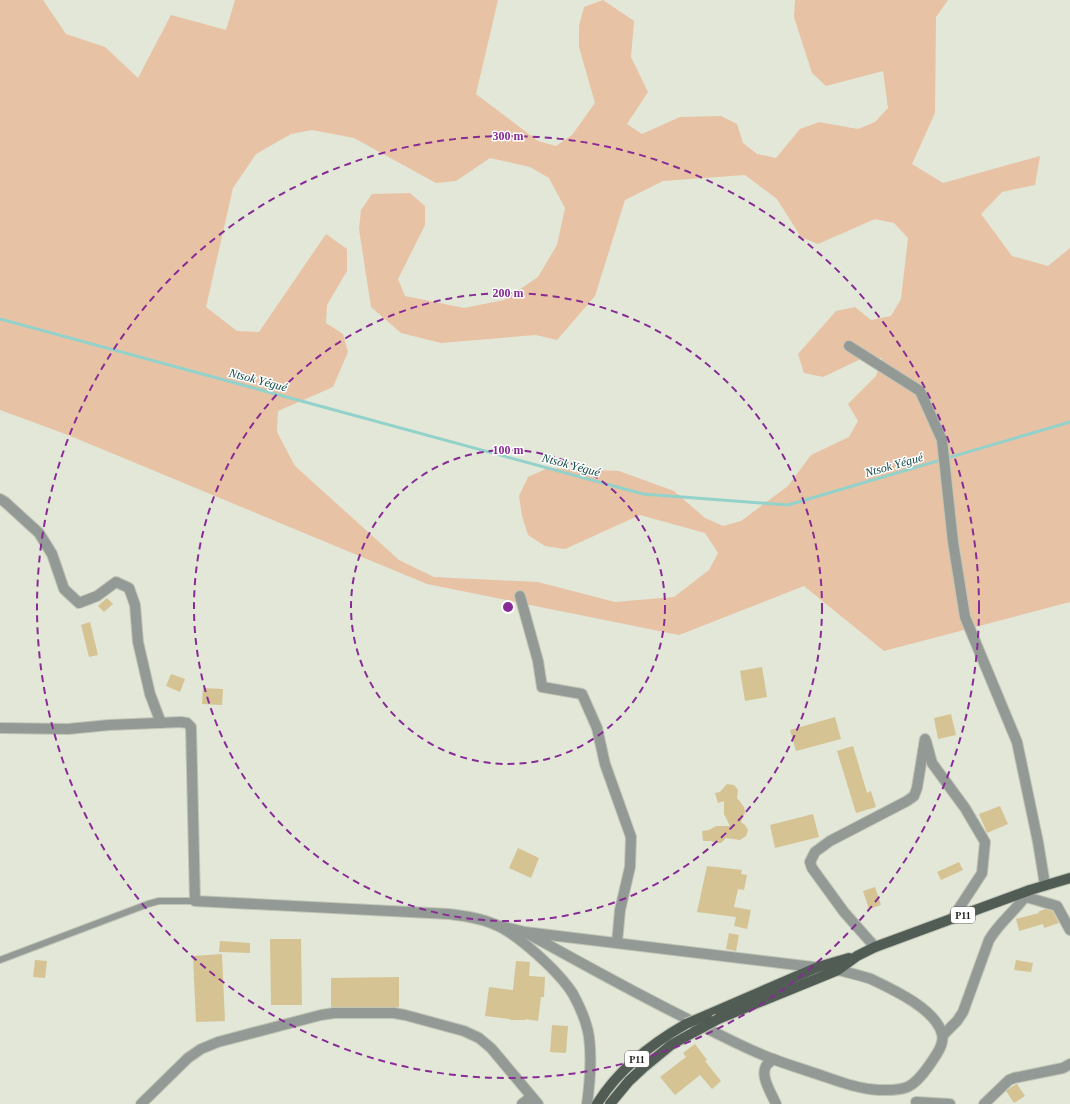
<svg xmlns="http://www.w3.org/2000/svg" width="1070" height="1104" font-family="Georgia,serif">
  <rect width="100%" height="100%" fill="#e2e7d7"/>
  <!-- green -->
  <path fill="#e8c2a5" fill-rule="evenodd" d="M 0,0 L 43,0 L 66,34 L 105,47 L 138,78 L 171,15 L 226,30 L 235,0 L 498,0 L 476,94 L 538,141 L 556,146 L 572,135 L 595,103 L 579,47 L 579,26 L 584,7 L 603,0 L 634,21 L 631,57 L 648,92 L 627,124 L 642,134 L 680,117 L 721,116 L 737,124 L 743,143 L 757,154 L 776,158 L 800,129 L 819,122 L 858,129 L 875,122 L 888,108 L 883,71 L 826,86 L 812,73 L 794,17 L 795,0 L 948,0 L 936,17 L 935,113 L 912,164 L 943,183 L 1040,156 L 1035,185 L 1002,192 L 981,214 L 1012,256 L 1048,266 L 1070,248 L 1070,602 L 884,651 L 804,586 L 679,635 L 427,584 L 68,435 L 0,410 ZM 312,130 L 354,138 L 436,183 L 456,181 L 490,158 L 530,167 L 549,178 L 565,208 L 557,245 L 538,277 L 504,300 L 464,308 L 405,296 L 398,279 L 425,225 L 425,206 L 410,193 L 372,194 L 361,210 L 359,229 L 371,307 L 401,333 L 441,343 L 536,335 L 557,340 L 595,296 L 625,200 L 663,181 L 745,175 L 777,199 L 801,237 L 818,244 L 875,219 L 894,223 L 908,238 L 901,299 L 891,316 L 871,320 L 855,307 L 836,311 L 798,354 L 804,373 L 823,377 L 861,359 L 882,358 L 876,376 L 848,404 L 858,421 L 849,437 L 811,455 L 788,486 L 741,521 L 723,526 L 705,518 L 674,491 L 619,471 L 548,468 L 528,477 L 519,496 L 522,516 L 528,535 L 545,546 L 565,549 L 640,515 L 705,533 L 718,553 L 709,570 L 674,597 L 615,602 L 538,582 L 434,577 L 399,560 L 295,466 L 277,432 L 278,411 L 333,387 L 348,352 L 343,334 L 326,323 L 327,305 L 347,271 L 347,249 L 326,234 L 259,332 L 237,331 L 206,307 L 233,188 L 256,154 L 291,134 Z"/>
  <g fill="none" stroke-linecap="round" stroke-linejoin="round">
    <!-- stream -->
    <polyline stroke="#92d2ca" stroke-width="3" points="0,319 643,494 788,505 1070,422"/>
  </g>
  <!-- building -->
  <g fill="#d5c393">
    <polygon points="107,598 113,604 104,612 98,606"/>
    <polygon points="90,622 98,655 89,657 81,625"/>
    <polygon points="762,667 767,697 745,701 740,671"/>
    <polygon points="171,674 185,679 180,692 166,686"/>
    <polygon points="203,688 223,689 222,705 202,704"/>
    <polygon points="951,714 956,735 938,739 934,718"/>
    <polygon points="835,717 841,739 796,751 790,730"/>
    <polygon points="853,746 867,793 871,791 876,807 856,813 837,751"/>
    <polygon points="727,784 734,785 738,790 737,798 744,807 745,813 741,822 745,825 748,830 746,836 740,840 726,838 721,843 716,843 711,841 703,841 702,831 709,830 716,826 730,826 724,814 724,801 718,803 715,793 720,792"/>
    <polygon points="1000,806 1008,824 987,833 979,814"/>
    <polygon points="813,814 819,837 775,848 770,825"/>
    <polygon points="518,848 539,858 531,878 509,868"/>
    <polygon points="959,862 963,870 941,880 937,872"/>
    <polygon points="707,866 742,870 741,874 747,875 744,890 738,889 734,907 751,910 747,929 734,926 736,917 697,912"/>
    <polygon points="875,887 881,905 869,909 863,891"/>
    <polygon points="1045,909 1053,911 1059,923 1044,928 1043,924 1019,931 1016,919 1039,913 1038,912"/>
    <polygon points="729,933 739,935 736,951 726,949"/>
    <polygon points="270,939 301,939 302,1005 271,1005"/>
    <polygon points="220,941 250,943 250,953 219,952"/>
    <polygon points="222,954 225,1021 196,1022 193,956"/>
    <polygon points="35,960 47,961 45,978 33,977"/>
    <polygon points="1016,960 1033,963 1031,972 1014,970"/>
    <polygon points="516,961 530,962 529,976 545,977 544,997 541,997 538,1021 525,1019 525,1020 510,1020 510,1019 485,1016 489,987 513,990"/>
    <polygon points="399,977 399,1007 331,1007 331,978"/>
    <polygon points="552,1025 568,1026 566,1053 550,1052"/>
    <polygon points="695,1044 707,1060 705,1061 721,1081 712,1089 700,1075 675,1095 660,1077 686,1057 683,1053"/>
    <polygon points="1017,1084 1025,1096 1014,1103 1006,1091 1013,1086"/>
  </g>
  <g fill="none" stroke-linecap="round" stroke-linejoin="round">
    <defs>
      <polyline id="service" points="0,960 148,904 159,901 195,901"/>
      <g id="minor">
        <polyline points="849,346 920,391 942,440 953,542 965,617 1017,742 1038,842 1045,885"/>
        <polyline points="0,499 5,502 39,533 52,554 64,589 79,603 97,596 116,582 129,588 135,605 138,642 150,694 161,723"/>
        <polyline points="520,596 538,661 542,687 582,694 597,728 605,764 631,837 630,867 620,910 617,943"/>
        <path d="M 0,728 L 68,729 L 109,725 L 181,722 L 187,723 L 191,727 L 195,901 L 449,914 C 464,916 481,918 496,925 C 519,935 560,973 573,994 C 580,1007 587,1022 589,1037 C 592,1059 590,1082 587,1104"/>
        <polyline points="926,741 932,763 965,808 985,842 982,873 952,919"/>
        <polyline points="1026,897 1057,906 1070,930"/>
        <path d="M 496,925 L 525,932 L 838,970 C 849,973 860,975 871,979 C 892,989 936,1009 942,1034 C 945,1045 934,1058 928,1067 C 913,1088 906,1091 879,1090 C 856,1089 833,1079 811,1072 C 799,1068 786,1064 773,1059 C 751,1051 728,1039 706,1028 C 645,999 585,965 525,932"/>
        <polyline points="875,947 844,912 812,868 810,862 815,852 830,841 907,801 914,796 917,788 925,739"/>
        <path d="M 943,1035 L 957,1021 L 963,1012 L 989,940 C 1000,921 1019,908 1030,890"/>
        <path d="M 773,1059 C 771,1061 767,1064 766,1066 C 760,1077 772,1094 776,1104"/>
        <polyline points="916,1102 950,1104"/>
        <polyline points="141,1104 188,1058 201,1049 218,1042 321,1015 334,1013 394,1013 405,1015 464,1031 479,1038 491,1048 538,1104"/>
        <polyline points="522,1104 531,1097"/>
        <polyline points="984,1104 1009,1080 1014,1078 1063,1068 1070,1064"/>
      </g>
      <g id="primary">
        <polyline points="707,1015 818,967 849,958"/>
        <polyline points="718,1019 838,970 857,956 875,947 1030,890 1070,878"/>
        <path d="M 597,1104 C 618,1070 651,1044 686,1024"/>
        <polyline points="610,1104 629,1081 643,1068 671,1045 694,1032"/>
      </g>
    </defs>
    <!-- service casing -->
    <use href="#service" stroke="#c0c4b6" stroke-width="8"/>
    <!-- minor casing -->
    <use href="#minor" stroke="#c0c4b6" stroke-width="12"/>
    <!-- primary casing -->
    <use href="#primary" stroke="#c0c4b6" stroke-width="12"/>
    <!-- service -->
    <use href="#service" stroke="#939a95" stroke-width="6"/>
    <!-- minor -->
    <use href="#minor" stroke="#939a95" stroke-width="10"/>
    <!-- primary -->
    <use href="#primary" stroke="#515c54" stroke-width="10"/>
    <defs>
      <g id="primary-bridge">
        <polyline points="686,1024 707,1015"/>
        <polyline points="694,1032 718,1019"/>
      </g>
    </defs>
    <!-- primary-bridge casing -->
    <use href="#primary-bridge" stroke="#c0c4b6" stroke-width="12" stroke-linecap="butt"/>
    <!-- primary-bridge -->
    <use href="#primary-bridge" stroke="#515c54" stroke-width="10"/>
  </g>
  <!-- distance rings -->
  <g fill="none" stroke="#882b96" stroke-width="2" stroke-dasharray="7 5">
    <circle cx="508" cy="607" r="157"/>
    <circle cx="508" cy="607" r="314"/>
    <circle cx="508" cy="607" r="471"/>
  </g>
  <g text-anchor="middle" stroke-width="3" stroke-linejoin="round" paint-order="stroke">
    <!-- shield labels -->
    <g fill="#fff" stroke="#656662" stroke-width="1">
      <rect x="951" y="907" width="24" height="16" rx="3"/>
      <rect x="625" y="1051" width="24" height="16" rx="3"/>
    </g>
    <g font-size="10" font-weight="bold" fill="#23251e">
      <text x="963" y="919">P11</text>
      <text x="637" y="1063">P11</text>
    </g>
    <!-- water labels -->
    <g font-size="12" font-style="italic" fill="#104a44" stroke="#fff">
      <text transform="translate(258 380) rotate(15)" y="4">Ntsok Yégué</text>
      <text transform="translate(571 465) rotate(15)" y="4">Ntsok Yégué</text>
      <text transform="translate(894 465) rotate(-16)" y="4">Ntsok Yégué</text>
    </g>
  </g>
  <circle cx="508" cy="607" r="6" fill="#882b96" stroke="#fff" stroke-width="2"/>
  <g font-size="12" text-anchor="middle" font-weight="bold" fill="#882b96" stroke="#fff" stroke-width="3" stroke-linejoin="round" paint-order="stroke">
    <text x="508" y="140">300 m</text>
    <text x="508" y="297">200 m</text>
    <text x="508" y="454">100 m</text>
  </g>
</svg>
